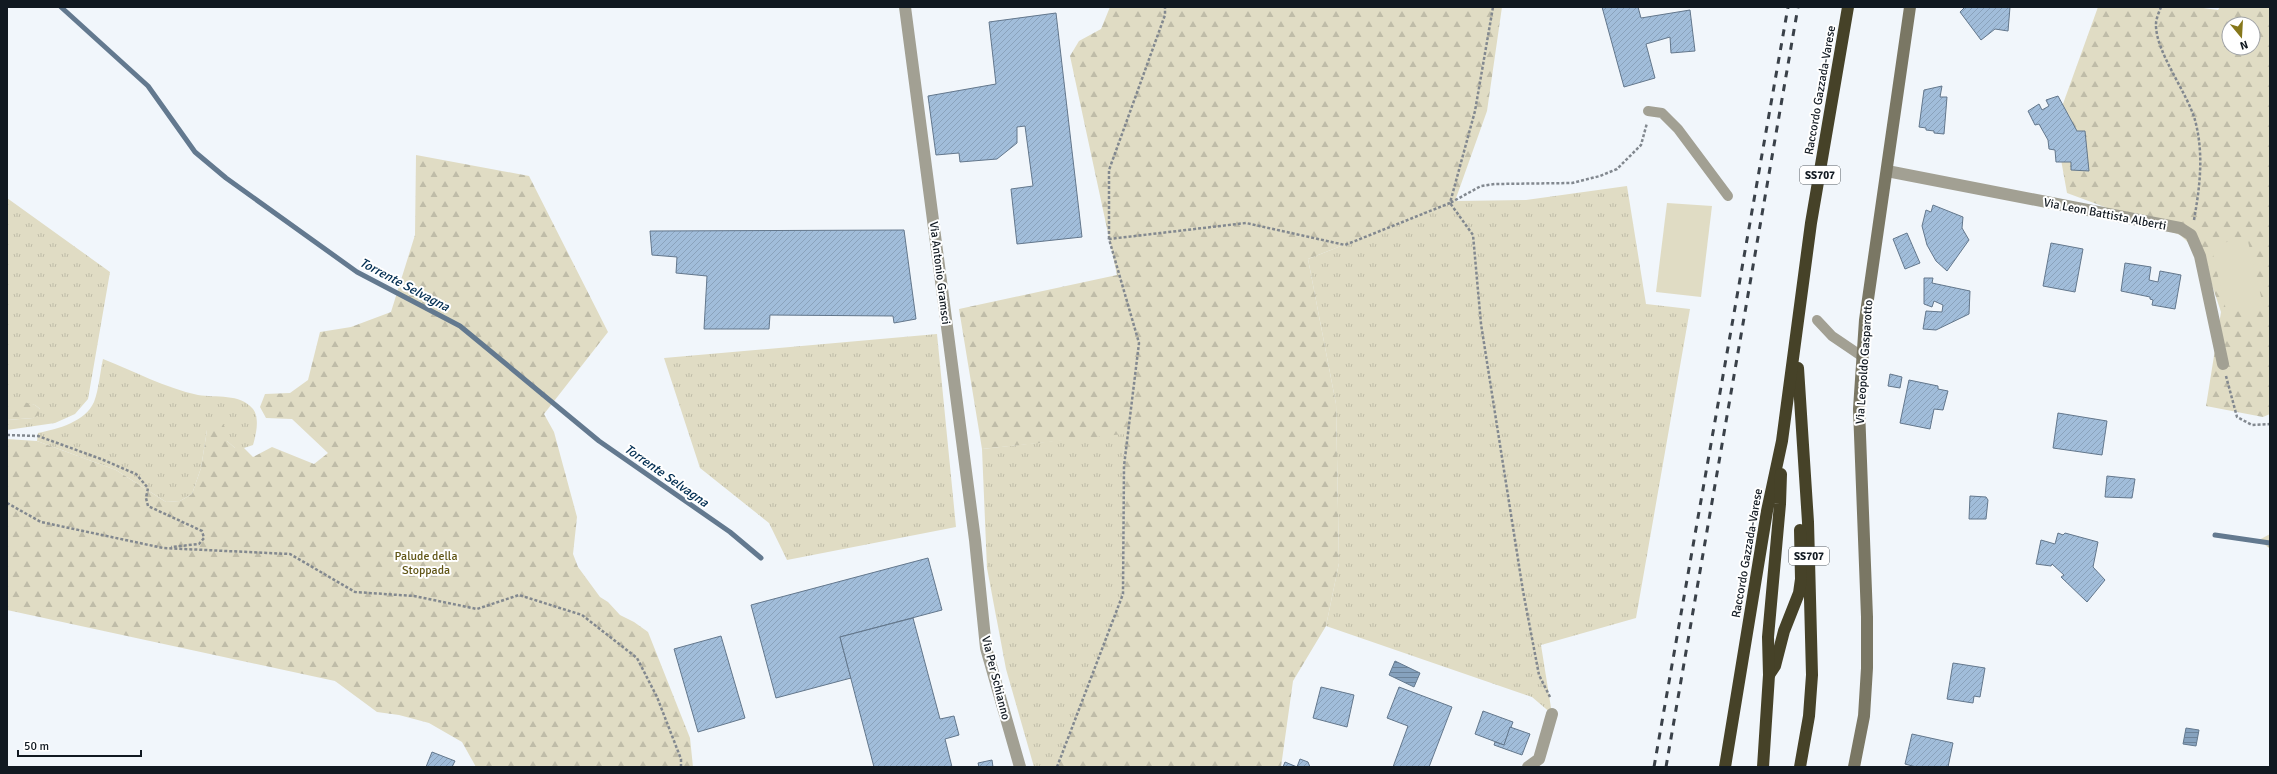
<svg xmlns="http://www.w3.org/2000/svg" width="2277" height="774" font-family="Signika,sans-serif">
  <defs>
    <pattern id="grass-tufts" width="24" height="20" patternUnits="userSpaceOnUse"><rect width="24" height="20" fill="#e0dcc4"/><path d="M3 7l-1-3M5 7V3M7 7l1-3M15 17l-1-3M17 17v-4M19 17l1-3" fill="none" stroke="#bfbca8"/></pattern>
    <pattern id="forest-firs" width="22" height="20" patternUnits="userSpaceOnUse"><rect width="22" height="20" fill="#e0dcc4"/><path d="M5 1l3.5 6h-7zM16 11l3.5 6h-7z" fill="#bfbca8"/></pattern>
    <pattern id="water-rules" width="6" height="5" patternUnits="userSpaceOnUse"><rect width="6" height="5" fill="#86a2be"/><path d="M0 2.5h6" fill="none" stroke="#6c839a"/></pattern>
    <pattern id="building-hatch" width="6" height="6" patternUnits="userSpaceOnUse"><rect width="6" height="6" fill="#a1bdda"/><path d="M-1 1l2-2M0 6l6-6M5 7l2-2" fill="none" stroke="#8aa2bb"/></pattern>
  </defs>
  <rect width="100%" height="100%" fill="#f1f6fb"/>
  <!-- grass -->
  <g fill="url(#grass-tufts)">
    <polygon points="1627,186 1646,304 1690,309 1636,618 1541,645 1552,714 1532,697 1326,626 1339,563 1336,404 1308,259 1455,201 1526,200"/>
    <polygon points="7,198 110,272 88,399 75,414 55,423 7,430 7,420 33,418 40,409 35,405 7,401"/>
    <polygon points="937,334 956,527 787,560 769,523 700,468 664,358"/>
    <path d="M 103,359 C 134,371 165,388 198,395 C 216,398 240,393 253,409 C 260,418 256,435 253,445 L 244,448 L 235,448 L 227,441 L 207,430 L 201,468 L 192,494 L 180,501 L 166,502 L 116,470 L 37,441 L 38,433 C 58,429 85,422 94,402 C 99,389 100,372 103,359 Z"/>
    <polygon points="1124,433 1123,594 1057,767 1034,767 1006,669 987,568 982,449"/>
  </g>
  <!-- forest -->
  <g fill="url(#forest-firs)" fill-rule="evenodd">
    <polygon points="1110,7 1502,7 1487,111 1455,201 1308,259 1336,404 1339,563 1326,626 1293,681 1281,767 1057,767 1123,594 1124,434 982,449 959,309 1117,275 1070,56 1079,41 1101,29"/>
    <path d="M 2098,7 L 2196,7 L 2218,10 L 2220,7 L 2270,7 L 2270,414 L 2263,417 L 2206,406 L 2221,312 L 2202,255 L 2180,235 L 2067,193 L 2055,126 ZM 2229,24 L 2253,24 L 2253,48 L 2229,48 Z"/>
    <polygon points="416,155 529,176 608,332 544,414 554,432 577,517 573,554 578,567 600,597 608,602 620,615 634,622 648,632 690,738 693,767 476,767 462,742 429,723 399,715 377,712 335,681 7,610 7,439 37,441 116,470 166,502 180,501 192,494 201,468 207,430 213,423 222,422 228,433 227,441 235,448 244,448 253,457 272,447 314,464 328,453 292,419 266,418 260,407 265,394 290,393 308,380 320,332 351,327 391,312 415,235"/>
    <polygon points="7,401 20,401 35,405 40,409 39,415 33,418 7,420"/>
    <polygon points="2270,534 2270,549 2259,540"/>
  </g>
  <!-- pitch -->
  <g fill="#e0dcc4">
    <polygon points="1667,203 1712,206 1701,297 1656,292"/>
    <polygon points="2247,237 2263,305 2227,314 2211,246"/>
  </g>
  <!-- water -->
  <g fill="url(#water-rules)" stroke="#63798f">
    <polygon points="1395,661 1420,673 1414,687 1389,675"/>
    <polygon points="2186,728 2199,730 2196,746 2183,744"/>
  </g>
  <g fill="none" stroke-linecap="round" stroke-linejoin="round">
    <!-- stream -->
    <g stroke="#63798f" stroke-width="5">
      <polyline points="61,7 148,86 195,152 226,178 357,272 460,326 599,441 730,532 761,558"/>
      <polyline points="2215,535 2270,543"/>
    </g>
  </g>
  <!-- building -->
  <g fill="url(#building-hatch)" stroke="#63778c">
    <polygon points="1602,7 1638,7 1641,18 1690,10 1695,51 1671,53 1670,37 1646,44 1655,78 1624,87"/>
    <polygon points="1965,7 2010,7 2008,31 1995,29 1981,40 1960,12"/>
    <polygon points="1056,13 1082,237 1017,244 1011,189 1033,186 1025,126 1017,127 1017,143 997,159 960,162 959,153 936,155 928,96 996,84 989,22"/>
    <polygon points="1942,86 1940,97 1947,97 1944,134 1934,133 1934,131 1926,130 1926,128 1919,127 1924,90"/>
    <polygon points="2058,96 2077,131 2085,131 2089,171 2071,170 2071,162 2056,162 2055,150 2049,149 2048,140 2039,124 2035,125 2028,111 2039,104 2042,110 2049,106 2046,100"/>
    <polygon points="1933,205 1963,217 1962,228 1969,240 1947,271 1936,261 1927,245 1922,226 1926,210 1931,212"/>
    <polygon points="904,230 916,319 894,323 893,316 770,315 769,329 704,329 707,276 676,273 677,257 652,255 650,231"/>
    <polygon points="1907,233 1920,263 1905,269 1893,239"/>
    <polygon points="2051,243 2083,249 2075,292 2043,286"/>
    <polygon points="2125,263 2151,267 2149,280 2158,282 2160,271 2181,275 2175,309 2152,305 2153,300 2150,299 2150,297 2121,291"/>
    <polygon points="1924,278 1933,278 1932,283 1970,291 1969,314 1936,330 1923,329 1926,311 1942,312 1943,305 1934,301 1932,307 1924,304"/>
    <polygon points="1890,374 1902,377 1900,388 1888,386"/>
    <polygon points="1909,380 1938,386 1938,389 1948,391 1943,410 1934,409 1930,429 1900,423"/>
    <polygon points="2058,413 2107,421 2102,455 2053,448"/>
    <polygon points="2107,476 2135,479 2132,498 2105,497"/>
    <polygon points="1970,496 1986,497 1988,500 1986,519 1969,519"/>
    <polygon points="2058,533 2063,535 2065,533 2098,542 2093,567 2105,580 2087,602 2061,577 2064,575 2052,564 2051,566 2036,564 2041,540 2055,544"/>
    <polygon points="928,558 942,610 840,637 851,678 776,698 751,605"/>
    <polygon points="913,618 940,719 954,716 959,735 945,739 952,767 874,767 840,637"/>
    <polygon points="721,636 745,718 698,732 674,649"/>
    <polygon points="1953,663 1985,668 1980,697 1974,696 1973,703 1947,699"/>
    <polygon points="1321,687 1354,695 1347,727 1313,718"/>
    <polygon points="1399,687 1452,707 1429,767 1393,767 1408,726 1387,718"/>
    <polygon points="1483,711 1513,722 1504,745 1475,734"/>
    <polygon points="1510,727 1530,734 1522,755 1494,745 1495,742 1504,745"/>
    <polygon points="1912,734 1953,743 1948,767 1916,767 1905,764"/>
    <polygon points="432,752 455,761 452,767 426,767"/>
    <polygon points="1300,759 1308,762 1310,767 1283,767 1285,762 1297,767"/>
    <polygon points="992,760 993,767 979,767 978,763"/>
  </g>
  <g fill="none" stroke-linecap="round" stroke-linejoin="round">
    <!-- path -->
    <g stroke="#82888f" stroke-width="2.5" stroke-dasharray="3 2" stroke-linecap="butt">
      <path d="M 2161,7 C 2159,12 2156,19 2156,24 C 2155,51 2187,92 2195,120 C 2204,154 2200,186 2194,220"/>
      <polyline points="1109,239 1109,170 1165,15 1165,7"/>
      <polyline points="2226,376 2237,417 2252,425 2270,424"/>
      <polyline points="7,435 38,436 101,459 136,474 148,488 146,498 148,506 202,531 204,538 199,544 171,547"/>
      <polyline points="7,503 41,522 163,548 290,554 355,592 414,596 477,609 519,595 582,615 637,658 657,697 681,759 681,767"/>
      <polyline points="1550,697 1539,675 1523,591 1481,324 1473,235 1450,203 1481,186 1495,184 1572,183 1600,176 1617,169 1641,145 1647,123"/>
      <polyline points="1057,767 1123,594 1124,466 1139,343 1109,239 1246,223 1345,245 1450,203 1475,111 1493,7"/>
    </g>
    <!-- lane -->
    <g stroke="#a2a093" stroke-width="10">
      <polyline points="1648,111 1662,113 1678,129 1728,196"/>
      <polyline points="1817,320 1832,336 1863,357"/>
    </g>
    <!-- street -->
    <g stroke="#a2a093" stroke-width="12">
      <polyline points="905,7 975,540 986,648 1020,767"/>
      <polyline points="1887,171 2180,228 2191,235 2200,256 2223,364"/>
      <polyline points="1528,767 1539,759 1552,714"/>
    </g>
    <!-- secondary -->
    <polyline stroke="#7a7764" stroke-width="12" points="1854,767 1864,716 1867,668 1867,617 1859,409 1865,320 1910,7"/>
    <!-- highway -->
    <g stroke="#464228" stroke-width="12">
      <polyline points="1798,368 1808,522 1812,675 1809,716 1800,767"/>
      <polyline points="1769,675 1775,666 1784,631 1799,593 1801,579 1800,530"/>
      <polyline points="1725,767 1767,511 1782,441 1811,223 1848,7"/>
      <polyline points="1763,767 1769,675 1768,637 1780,504 1781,474"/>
    </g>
    <!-- rail -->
    <g stroke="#3a4149" stroke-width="3" stroke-dasharray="7 7" stroke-linecap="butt">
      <polyline points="1654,767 1788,7"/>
      <polyline points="1666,767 1798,7"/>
    </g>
  </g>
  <g text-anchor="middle" stroke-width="4" stroke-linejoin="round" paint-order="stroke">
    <!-- shield labels -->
    <g fill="#fff" stroke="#585e64" stroke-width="1">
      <rect x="1800" y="166" width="40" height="18" rx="3"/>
      <rect x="1789" y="547" width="40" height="18" rx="3"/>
    </g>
    <g font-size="11" font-weight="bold" fill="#111921">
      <text x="1820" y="179">SS707</text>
      <text x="1809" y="560">SS707</text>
    </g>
    <!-- street labels -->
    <g font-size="12" fill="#111921" stroke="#fff">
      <text transform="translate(1820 90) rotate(-80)" y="4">Raccordo Gazzada-Varese</text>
      <text transform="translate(2105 214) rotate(11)" y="4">Via Leon Battista Alberti</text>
      <text transform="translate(940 273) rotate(83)" y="4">Via Antonio Gramsci</text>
      <text transform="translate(1864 362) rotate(-86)" y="4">Via Leopoldo Gasparotto</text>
      <text transform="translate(1747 553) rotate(-80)" y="4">Raccordo Gazzada-Varese</text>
      <text transform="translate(996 678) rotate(76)" y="4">Via Per Schianno</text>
    </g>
    <!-- park labels -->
    <g font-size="12" fill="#605516" stroke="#fff">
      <text x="426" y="560">Palude della<tspan x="426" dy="14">Stoppada</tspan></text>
    </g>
    <!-- water labels -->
    <g font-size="13" font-style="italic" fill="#002d51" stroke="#fff">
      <text transform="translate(405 284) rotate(28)" y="5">Torrente Selvagna</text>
      <text transform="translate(667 475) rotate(35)" y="5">Torrente Selvagna</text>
    </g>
  </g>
  <!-- border -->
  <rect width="2277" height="774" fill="none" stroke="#111921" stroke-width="16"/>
  <!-- north arrow -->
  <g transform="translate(2241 36) rotate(162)"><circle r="19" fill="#ffffff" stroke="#a0a3a6"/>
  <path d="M0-3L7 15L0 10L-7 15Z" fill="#86771b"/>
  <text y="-6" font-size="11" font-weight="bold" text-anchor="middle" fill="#111921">N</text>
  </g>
  <!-- scale -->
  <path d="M18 750v6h123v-6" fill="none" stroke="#111921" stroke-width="2"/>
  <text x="24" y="750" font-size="12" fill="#111921" stroke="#ffffff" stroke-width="3" paint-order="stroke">50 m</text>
</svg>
